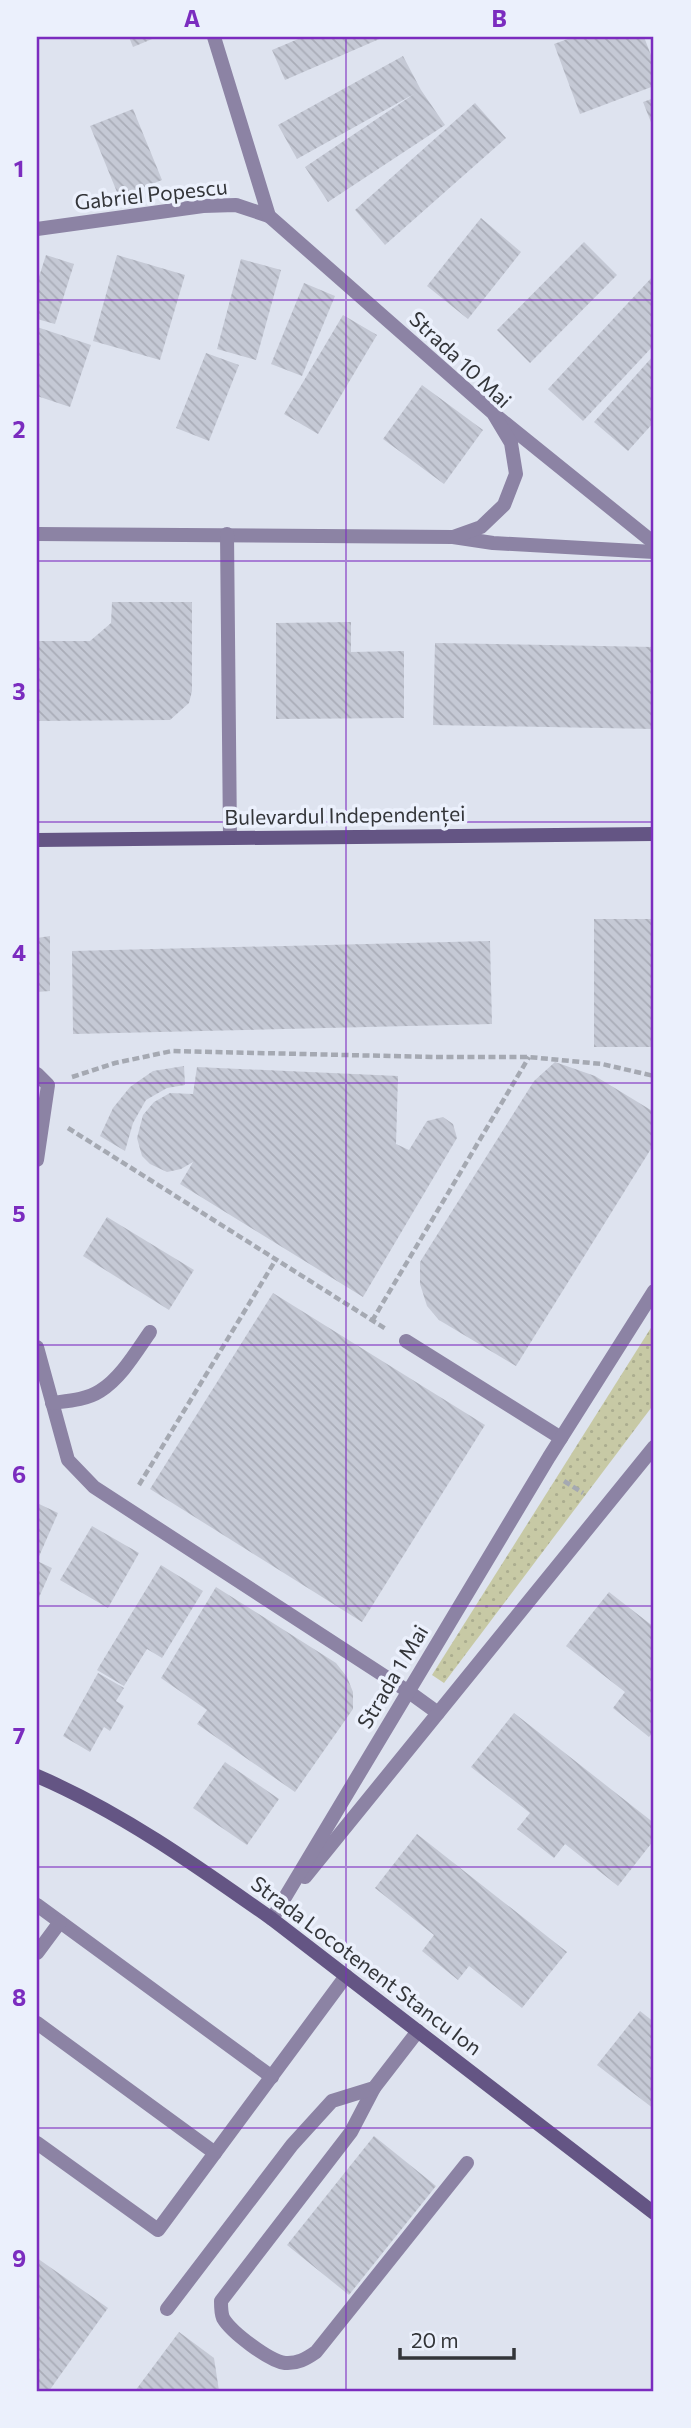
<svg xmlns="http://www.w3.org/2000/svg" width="691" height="2428" font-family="Commissioner,sans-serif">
  <defs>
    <pattern id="grass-dots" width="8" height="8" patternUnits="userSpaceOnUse" patternTransform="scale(1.75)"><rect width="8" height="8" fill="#c7c9a5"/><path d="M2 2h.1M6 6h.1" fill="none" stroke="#abad8f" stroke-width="1.8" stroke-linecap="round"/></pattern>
    <pattern id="building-back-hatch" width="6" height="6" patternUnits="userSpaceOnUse" patternTransform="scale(1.75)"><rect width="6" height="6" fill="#c5c9d5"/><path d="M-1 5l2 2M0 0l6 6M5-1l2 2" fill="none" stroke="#aaadb8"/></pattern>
  </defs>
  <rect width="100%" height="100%" fill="#dee3ef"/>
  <!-- grass -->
  <polygon fill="url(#grass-dots)" points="654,1323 654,1404 444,1683 432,1675"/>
  <!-- building -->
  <g fill="url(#building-back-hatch)">
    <polygon points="129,37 157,37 133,47"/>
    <polygon points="303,37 384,37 285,80 272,50"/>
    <polygon points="573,37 644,37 654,63 654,86 580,114 554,44"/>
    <polygon points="403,56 421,90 445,125 328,202 305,167 414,94 297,159 278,125"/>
    <polygon points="654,98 654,130 643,102"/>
    <polygon points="475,103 506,138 385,245 355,210"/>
    <polygon points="133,109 162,180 119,197 90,126"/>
    <polygon points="481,218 521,252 468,319 427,286"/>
    <polygon points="584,242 617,275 530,363 497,330"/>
    <polygon points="46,255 74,264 55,324 37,319 37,283"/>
    <polygon points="117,255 185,275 160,360 93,341"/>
    <polygon points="241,259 281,270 256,360 217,349"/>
    <polygon points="654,275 654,345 583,421 548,389"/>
    <polygon points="304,283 335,296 302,376 271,364"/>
    <polygon points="343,315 377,335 318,434 284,414"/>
    <polygon points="37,327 91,345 70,407 37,396"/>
    <polygon points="206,353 239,365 209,441 176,428"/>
    <polygon points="654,355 654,422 628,451 594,422"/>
    <polygon points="422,385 483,430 444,484 383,439"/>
    <polygon points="112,602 192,602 192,691 189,703 170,720 37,721 37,641 90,641 111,623"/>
    <polygon points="351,622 351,652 404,651 404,718 276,719 276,623"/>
    <polygon points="435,643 654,647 654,729 433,725"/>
    <rect x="594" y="919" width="60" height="128"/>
    <polygon points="50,936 50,991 37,992 37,938"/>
    <polygon points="490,941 492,1024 73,1034 72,951"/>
    <polygon points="555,1062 595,1076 654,1112 654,1144 516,1366 439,1320 427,1306 420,1284 420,1262 534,1081"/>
    <polygon points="184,1066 185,1085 167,1088 146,1100 133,1123 125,1151 100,1136 113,1108 130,1087 153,1071"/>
    <polygon points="197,1067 398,1076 396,1144 409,1150 427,1121 443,1117 453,1124 457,1138 363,1297 180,1184 193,1162 181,1169 167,1172 150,1164 142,1156 137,1138 143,1115 154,1102 170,1093 193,1094"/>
    <polygon points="107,1217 194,1270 169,1310 83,1256"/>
    <polygon points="273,1293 485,1425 362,1622 150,1489"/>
    <polygon points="37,1503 58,1513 37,1561 52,1568 37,1602"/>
    <polygon points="92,1526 139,1553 108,1608 60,1580"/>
    <polygon points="161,1565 203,1591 162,1658 147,1649 124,1686 97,1670"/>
    <polygon points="216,1587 336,1663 347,1677 353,1692 353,1709 295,1792 197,1724 207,1710 161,1678"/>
    <polygon points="609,1592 654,1627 654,1731 649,1737 613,1708 625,1692 566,1646"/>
    <polygon points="98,1673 124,1688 116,1701 124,1706 110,1731 104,1727 90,1752 63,1736"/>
    <polygon points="514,1713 654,1823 654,1840 618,1886 565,1844 554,1858 517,1829 530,1813 471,1767"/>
    <polygon points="225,1762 279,1799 247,1845 193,1808"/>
    <polygon points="417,1834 567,1952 522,2008 469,1966 458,1980 422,1951 434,1935 375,1888"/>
    <polygon points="640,2011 654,2022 654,2109 597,2065"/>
    <polygon points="374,2136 436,2186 349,2295 287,2245"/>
    <polygon points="37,2258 108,2308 49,2391 37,2391"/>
    <polygon points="179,2332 214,2358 219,2391 135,2391"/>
  </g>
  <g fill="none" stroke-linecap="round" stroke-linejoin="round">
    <!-- path -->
    <g stroke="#a5a9b2" stroke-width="4.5" stroke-dasharray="7 3.5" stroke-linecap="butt">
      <polyline points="72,1077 115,1063 172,1051 433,1057 529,1057 602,1064 654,1076"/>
      <polyline points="68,1128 386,1329"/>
      <polyline points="372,1321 529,1057"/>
      <polyline points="564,1481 583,1493"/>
      <polyline points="139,1485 275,1261"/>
    </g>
    <!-- lane -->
    <g stroke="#8c83a4" stroke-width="14">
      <polyline points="494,414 654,543"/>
      <polyline points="453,537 493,543 654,552"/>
      <polyline points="37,1074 48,1085 37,1160"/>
      <polyline points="406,1341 561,1438"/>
      <polyline points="37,1347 68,1460 94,1487 409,1692"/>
      <path d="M 52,1403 C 67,1401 86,1400 100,1391 C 121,1378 136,1352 150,1332"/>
      <polyline points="37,1905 272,2077"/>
      <polyline points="37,1953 60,1922"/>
      <polyline points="37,2023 215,2153"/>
      <path d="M 374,2088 L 351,2132 L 221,2301 C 221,2306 221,2313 223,2318 C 231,2332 269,2361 285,2363 C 297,2364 306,2359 316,2352 L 467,2163"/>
      <polyline points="37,2143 158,2230 346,1976"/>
      <polyline points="167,2309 292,2145 332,2101 374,2088 418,2031"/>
    </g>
    <!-- street -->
    <g stroke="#8c83a4" stroke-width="14">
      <polyline points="37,229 203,206 236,205 269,216"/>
      <polyline points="37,534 453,537 481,527 504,505 516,474 511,443 493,413 269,216 214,37"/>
      <polyline points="227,534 230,838"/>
      <polyline points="409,1692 438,1713"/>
      <polyline points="305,1877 654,1447"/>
      <polyline points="272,1919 549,1457 654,1291"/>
    </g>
    <!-- secondary -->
    <g stroke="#645584" stroke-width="14">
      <polyline points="37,840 654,834"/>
      <path d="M 37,1776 C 121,1812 197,1866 272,1919 L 654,2213"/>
    </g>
  </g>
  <!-- grid -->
  <path fill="none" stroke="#7b2cbf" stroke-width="2" stroke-opacity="0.55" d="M 346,37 L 346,2391M 37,300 L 654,300M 37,561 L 654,561M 37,822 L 654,822M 37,1083 L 654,1083M 37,1345 L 654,1345M 37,1606 L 654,1606M 37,1867 L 654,1867M 37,2128 L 654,2128"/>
  <g text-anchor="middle" stroke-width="7" stroke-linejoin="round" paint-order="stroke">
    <!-- street labels -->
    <g font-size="21" fill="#333539" stroke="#ebf0fc">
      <text transform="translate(151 195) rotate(-6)" y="7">Gabriel Popescu</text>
      <text transform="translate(460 360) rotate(43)" y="7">Strada 10 Mai</text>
      <text transform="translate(345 816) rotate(-1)" y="7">Bulevardul Independenței</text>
      <text transform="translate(393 1677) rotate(-59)" y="7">Strada 1 Mai</text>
      <text transform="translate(366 1966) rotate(37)" y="7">Strada Locotenent Stancu Ion</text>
    </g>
  </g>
  <!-- border -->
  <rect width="691" height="2428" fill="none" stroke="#ebf0fc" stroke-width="77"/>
  <!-- scale -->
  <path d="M400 2348v10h114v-10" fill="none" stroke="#333539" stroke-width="3.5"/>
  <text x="411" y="2348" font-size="21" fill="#333539" stroke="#ebf0fc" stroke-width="5" paint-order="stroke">20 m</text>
  <rect x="38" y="38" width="614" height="2352" fill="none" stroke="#7b2cbf" stroke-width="2.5"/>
  <g font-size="23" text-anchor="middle" font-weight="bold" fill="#7b2cbf">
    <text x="192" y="27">A</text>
    <text x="499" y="27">B</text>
    <text x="19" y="177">1</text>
    <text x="19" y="438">2</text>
    <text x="19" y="700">3</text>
    <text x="19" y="961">4</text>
    <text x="19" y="1222">5</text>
    <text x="19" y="1483">6</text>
    <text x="19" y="1744">7</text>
    <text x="19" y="2006">8</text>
    <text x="19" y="2267">9</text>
  </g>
</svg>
